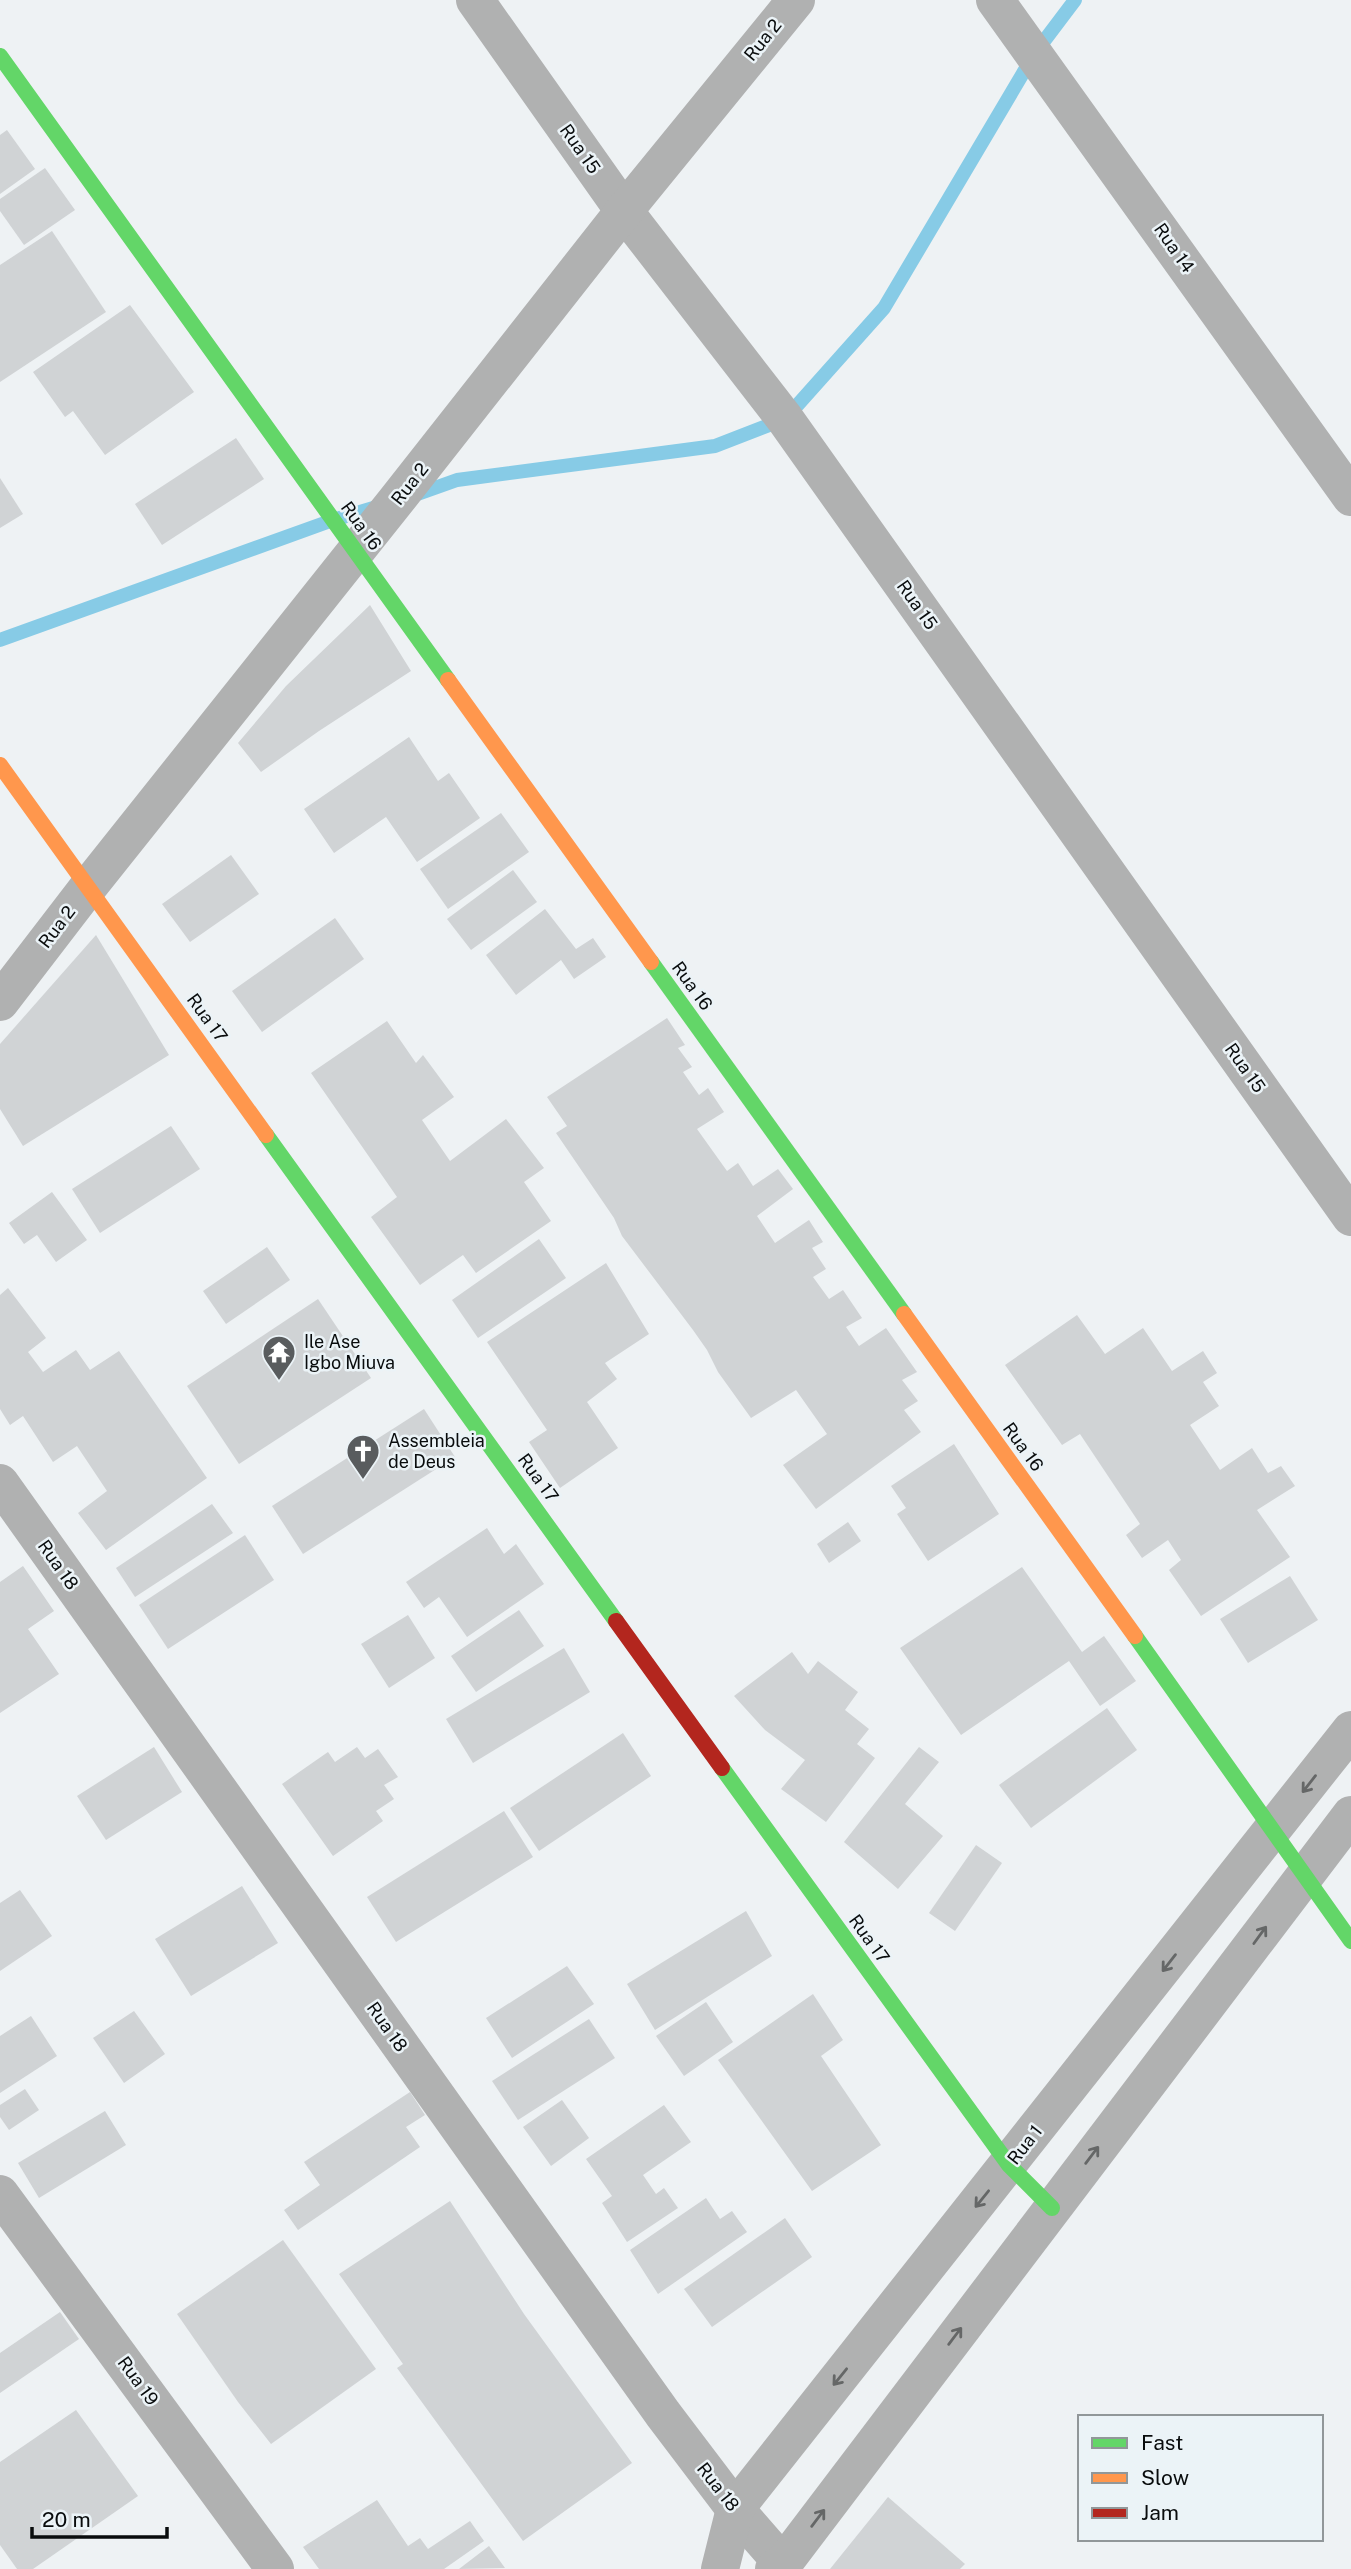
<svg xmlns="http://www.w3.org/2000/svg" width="1351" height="2569" font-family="'Public Sans',sans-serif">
  <rect width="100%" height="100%" fill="#eef2f4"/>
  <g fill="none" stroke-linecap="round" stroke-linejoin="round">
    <!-- stream -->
    <g stroke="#87cbe6" stroke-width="14">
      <polyline points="412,496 457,480 715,446 785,419 884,308 1035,53 1075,0"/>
      <polyline points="0,640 333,520 380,506"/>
    </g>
  </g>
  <!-- building -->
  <g fill="#d0d3d5">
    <polygon points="7,130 35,169 0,194 0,135"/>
    <polygon points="45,168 75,210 24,245 0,211 0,199"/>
    <polygon points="52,231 106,312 0,382 0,265"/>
    <polygon points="130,305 194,392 105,455 73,411 65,417 33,372"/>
    <polygon points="236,438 264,479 162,545 135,504"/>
    <polygon points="0,478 23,514 0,528"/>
    <polygon points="370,605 411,671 319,731 261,772 238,743 286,686"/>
    <polygon points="409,737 438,781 449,773 480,818 417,862 386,817 334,853 304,809"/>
    <polygon points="501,813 529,852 448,909 420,869"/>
    <polygon points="231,855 259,894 190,942 162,904"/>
    <polygon points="513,870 537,902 471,950 447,919"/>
    <polygon points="545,909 576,949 593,938 606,957 574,979 561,960 516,995 486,955"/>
    <polygon points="335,918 364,959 262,1032 232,991"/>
    <polygon points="96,935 169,1055 23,1146 0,1109 0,1044"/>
    <polygon points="667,1018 685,1045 678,1048 692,1067 683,1072 699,1095 708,1088 724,1112 697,1129 727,1171 738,1163 753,1186 778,1169 793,1189 757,1216 775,1243 809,1220 823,1242 812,1248 826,1269 813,1277 829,1299 843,1290 862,1318 846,1327 859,1346 886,1328 917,1372 902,1380 918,1401 904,1410 921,1432 816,1509 783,1465 827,1434 796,1390 751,1418 718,1372 707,1350 693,1330 622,1236 614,1218 556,1133 567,1126 547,1097"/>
    <polygon points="387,1021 416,1063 423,1055 454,1097 422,1120 450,1161 506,1119 544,1168 524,1182 551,1221 476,1273 463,1255 420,1285 371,1217 397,1197 311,1073"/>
    <polygon points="171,1126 200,1169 100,1233 72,1189"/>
    <polygon points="52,1192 87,1240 56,1262 37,1235 24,1244 9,1223"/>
    <polygon points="539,1239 566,1278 478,1338 452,1300"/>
    <polygon points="267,1247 290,1280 226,1324 203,1291"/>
    <polygon points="606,1263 649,1334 605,1363 617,1379 587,1402 618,1448 560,1488 529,1442 547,1430 487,1342"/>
    <polygon points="8,1288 46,1338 28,1352 43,1372 76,1350 90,1370 119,1351 207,1478 106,1550 78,1513 107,1491 77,1446 53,1462 23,1416 10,1425 0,1409 0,1295"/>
    <polygon points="318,1299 371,1378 239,1464 187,1386"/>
    <polygon points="1077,1315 1105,1354 1143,1328 1172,1371 1203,1351 1217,1373 1203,1382 1219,1406 1190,1425 1220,1470 1252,1448 1268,1473 1281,1466 1295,1486 1257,1510 1290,1557 1201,1616 1169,1570 1181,1560 1168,1540 1142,1558 1126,1535 1140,1524 1080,1434 1062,1445 1005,1365"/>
    <polygon points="424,1409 455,1457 303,1554 272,1506"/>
    <polygon points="954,1444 999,1514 928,1561 897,1514 906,1508 891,1486"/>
    <polygon points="212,1504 233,1533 135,1597 116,1568"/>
    <polygon points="848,1522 861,1541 829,1563 817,1544"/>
    <polygon points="487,1528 504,1554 516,1544 544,1584 467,1637 439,1597 424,1608 406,1582"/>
    <polygon points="245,1535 274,1580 168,1649 139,1605"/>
    <polygon points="23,1566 54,1611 28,1629 59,1674 0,1713 0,1582"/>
    <polygon points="1022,1567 1082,1652 1104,1636 1136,1681 1100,1706 1069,1661 961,1735 900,1648"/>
    <polygon points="1290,1576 1318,1620 1248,1663 1220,1619"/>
    <polygon points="519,1610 544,1646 476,1692 451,1656"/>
    <polygon points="408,1615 435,1658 389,1688 361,1644"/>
    <polygon points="564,1648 590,1692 473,1763 446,1719"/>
    <polygon points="792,1652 808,1674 818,1661 858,1692 845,1710 869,1729 857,1744 875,1758 826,1822 781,1789 805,1760 765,1730 734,1696"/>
    <polygon points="1107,1708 1137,1750 1031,1828 999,1785"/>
    <polygon points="623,1733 651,1776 539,1851 510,1808"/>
    <polygon points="154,1747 182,1792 106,1840 77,1796"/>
    <polygon points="357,1747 365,1758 378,1749 398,1777 384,1785 394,1799 376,1811 383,1821 333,1856 282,1784 328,1752 335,1762"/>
    <polygon points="919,1747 939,1762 905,1804 943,1836 898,1889 844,1842"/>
    <polygon points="504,1811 533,1857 396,1942 367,1897"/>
    <polygon points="976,1845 1002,1863 955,1931 929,1913"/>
    <polygon points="242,1886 278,1943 191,1996 155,1939"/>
    <polygon points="20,1890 52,1936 0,1971 0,1903"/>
    <polygon points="746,1911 772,1956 655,2030 627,1984"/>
    <polygon points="567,1966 594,2004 512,2058 486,2018"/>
    <polygon points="813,1994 843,2040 821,2056 881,2145 812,2191 718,2060"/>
    <polygon points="706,2002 733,2042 684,2076 656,2036"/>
    <polygon points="134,2011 165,2054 124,2083 93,2038"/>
    <polygon points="31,2016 57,2056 0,2093 0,2036"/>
    <polygon points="589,2019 615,2058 518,2120 492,2081"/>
    <polygon points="25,2089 39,2110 9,2130 0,2117 0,2105"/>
    <polygon points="410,2092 425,2115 406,2127 420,2147 298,2230 284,2210 320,2185 304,2162"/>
    <polygon points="562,2100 589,2138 551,2166 523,2127"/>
    <polygon points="664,2105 691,2142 643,2175 656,2194 664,2188 678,2208 627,2242 602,2203 612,2196 586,2159"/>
    <polygon points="105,2111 126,2145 39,2198 18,2163"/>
    <polygon points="706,2198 720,2219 732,2211 747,2232 658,2294 630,2250"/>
    <polygon points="450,2201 524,2314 632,2463 523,2541 397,2368 403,2364 339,2274"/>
    <polygon points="785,2218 812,2257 712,2327 684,2289"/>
    <polygon points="283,2240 376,2369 271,2444 238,2402 177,2314"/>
    <polygon points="60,2312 79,2339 0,2393 0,2353"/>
    <polygon points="76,2410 138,2496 33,2569 17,2569 0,2545 0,2462"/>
    <polygon points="888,2497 965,2564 960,2569 830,2569"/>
    <polygon points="377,2500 408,2546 420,2538 428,2549 470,2521 484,2541 444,2569 319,2569 303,2547"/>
    <polygon points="489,2546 505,2568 459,2569"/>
  </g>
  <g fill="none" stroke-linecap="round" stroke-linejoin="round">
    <!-- street -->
    <g stroke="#b0b1b1" stroke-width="38">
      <polyline points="475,0 624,211 785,419 1351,1217"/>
      <polyline points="995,0 1351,497"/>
      <polyline points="0,1002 89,886 395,502 624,211 796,0"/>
      <polyline points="0,1483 663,2414 735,2509 783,2564"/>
      <polyline points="0,2194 275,2569"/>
      <polyline points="720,2569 735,2509 1351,1730"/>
      <polyline points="774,2569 783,2564 1351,1815"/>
    </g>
    <!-- fast -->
    <g stroke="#63d668" stroke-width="16">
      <polyline points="0,56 448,680"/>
      <polyline points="651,962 904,1314"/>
      <polyline points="266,1135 616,1621"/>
      <polyline points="1135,1636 1351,1941"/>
      <polyline points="722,1768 1009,2165 1052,2208"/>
    </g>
    <!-- slow -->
    <g stroke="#ff974d" stroke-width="16">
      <polyline points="448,680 651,962"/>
      <polyline points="0,765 266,1135"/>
      <polyline points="904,1314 1135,1636"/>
    </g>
    <!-- jam -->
    <polyline stroke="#b3261e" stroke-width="16" points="616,1621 722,1768"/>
  </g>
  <!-- one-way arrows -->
  <defs><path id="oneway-shaft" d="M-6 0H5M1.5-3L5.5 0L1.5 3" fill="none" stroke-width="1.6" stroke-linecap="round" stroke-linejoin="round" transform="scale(1.75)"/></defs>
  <g stroke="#656767">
    <use href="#oneway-shaft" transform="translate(1309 1784) rotate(128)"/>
    <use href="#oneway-shaft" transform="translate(1260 1935) rotate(-54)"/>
    <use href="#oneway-shaft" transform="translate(1169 1963) rotate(128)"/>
    <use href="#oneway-shaft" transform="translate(1092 2155) rotate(-53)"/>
    <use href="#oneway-shaft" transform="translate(982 2199) rotate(129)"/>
    <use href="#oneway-shaft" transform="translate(955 2336) rotate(-53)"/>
    <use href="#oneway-shaft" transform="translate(840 2377) rotate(129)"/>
    <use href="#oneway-shaft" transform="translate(818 2518) rotate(-53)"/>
  </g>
  <!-- icons -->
  <defs>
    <symbol id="temple-pin" viewBox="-11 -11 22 30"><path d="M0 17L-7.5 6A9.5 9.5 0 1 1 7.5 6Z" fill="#595c5e" stroke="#ebf3f7"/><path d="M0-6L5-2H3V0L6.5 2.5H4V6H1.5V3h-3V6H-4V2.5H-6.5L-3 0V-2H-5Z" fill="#fff"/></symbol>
    <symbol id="church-pin" viewBox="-11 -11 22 30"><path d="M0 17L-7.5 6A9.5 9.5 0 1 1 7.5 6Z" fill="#595c5e" stroke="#ebf3f7"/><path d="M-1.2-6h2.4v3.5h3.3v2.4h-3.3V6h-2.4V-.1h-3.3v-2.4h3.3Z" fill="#fff"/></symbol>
  </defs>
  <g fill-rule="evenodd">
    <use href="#temple-pin" x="260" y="1333" width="38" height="52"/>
    <use href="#church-pin" x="344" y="1432" width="38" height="52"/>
  </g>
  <g text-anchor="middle" stroke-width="5" stroke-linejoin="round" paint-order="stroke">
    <!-- street labels -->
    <g font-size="18" fill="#090c0d" stroke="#ebf3f7">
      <text transform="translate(763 40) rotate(-51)" y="6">Rua 2</text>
      <text transform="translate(580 149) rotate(55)" y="6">Rua 15</text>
      <text transform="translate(1174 248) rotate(55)" y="6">Rua 14</text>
      <text transform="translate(410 484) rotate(-52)" y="6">Rua 2</text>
      <text transform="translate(361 526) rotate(54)" y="6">Rua 16</text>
      <text transform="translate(917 605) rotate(55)" y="6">Rua 15</text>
      <text transform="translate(57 927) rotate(-53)" y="6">Rua 2</text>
      <text transform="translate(692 986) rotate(54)" y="6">Rua 16</text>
      <text transform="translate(207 1018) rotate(54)" y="6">Rua 17</text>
      <text transform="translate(1245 1068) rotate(55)" y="6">Rua 15</text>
      <text transform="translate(1023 1447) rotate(54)" y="6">Rua 16</text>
      <text transform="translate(538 1478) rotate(54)" y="6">Rua 17</text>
      <text transform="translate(58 1565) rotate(55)" y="6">Rua 18</text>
      <text transform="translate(869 1939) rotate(54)" y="6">Rua 17</text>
      <text transform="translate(387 2027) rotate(55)" y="6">Rua 18</text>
      <text transform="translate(1025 2145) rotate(-52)" y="6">Rua 1</text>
      <text transform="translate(138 2381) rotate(54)" y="6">Rua 19</text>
      <text transform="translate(718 2487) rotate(52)" y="6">Rua 18</text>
    </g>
    <!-- poi labels -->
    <g font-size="18" fill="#090c0d" stroke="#ebf3f7" text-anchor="start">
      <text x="304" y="1348">Ile Ase<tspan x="304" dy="21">Igbo Miuva</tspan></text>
      <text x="388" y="1447">Assembleia<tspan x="388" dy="21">de Deus</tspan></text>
    </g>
  </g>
  <!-- legend -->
  <rect x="1078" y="2415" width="245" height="126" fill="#ebf3f7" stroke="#919799" stroke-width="2"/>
  <rect x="1092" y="2438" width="35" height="10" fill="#63d668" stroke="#919799" stroke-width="2"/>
  <text x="1141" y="2450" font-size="21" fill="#090c0d">Fast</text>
  <rect x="1092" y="2473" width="35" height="10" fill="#ff974d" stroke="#919799" stroke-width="2"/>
  <text x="1141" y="2485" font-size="21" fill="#090c0d">Slow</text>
  <rect x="1092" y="2508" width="35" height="10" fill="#b3261e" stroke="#919799" stroke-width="2"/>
  <text x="1141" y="2520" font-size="21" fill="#090c0d">Jam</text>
  <!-- scale -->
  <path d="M32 2527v10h135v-10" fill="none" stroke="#090c0d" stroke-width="3.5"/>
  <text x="42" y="2527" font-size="21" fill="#090c0d" stroke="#ebf3f7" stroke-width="5" paint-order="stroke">20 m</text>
</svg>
